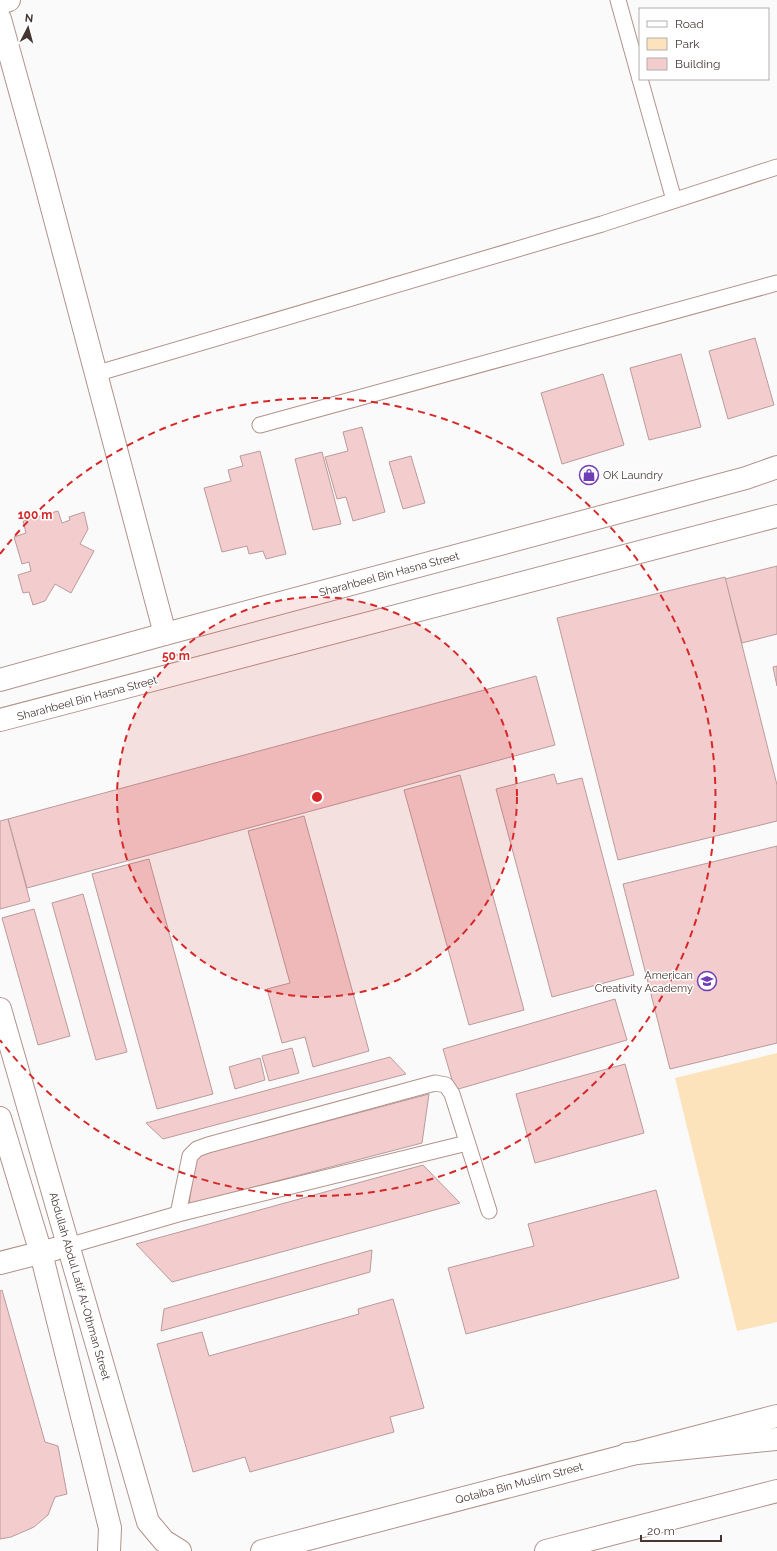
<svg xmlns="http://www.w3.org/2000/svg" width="777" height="1551" font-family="Raleway,sans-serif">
  <rect width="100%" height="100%" fill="#fafafa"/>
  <!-- green -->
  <polygon fill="#fde3bc" points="777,1053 777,1322 737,1331 675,1078"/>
  <!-- building -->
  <g fill="#f3cccd" stroke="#bb9a9b">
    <polygon points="755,338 774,405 728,419 709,351"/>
    <polygon points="681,354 701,427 649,440 630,368"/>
    <polygon points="603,374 624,445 562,464 541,393"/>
    <polygon points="362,427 385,512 353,521 346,497 337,499 325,457 348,451 343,432"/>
    <polygon points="260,451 286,554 266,559 263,551 249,554 247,546 222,552 204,488 231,481 228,470 243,466 240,456"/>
    <polygon points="322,452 341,524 313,530 295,459"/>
    <polygon points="411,456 425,503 403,509 389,462"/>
    <polygon points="58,511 62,523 70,520 69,517 84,512 88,529 80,544 94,551 71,593 55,584 45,601 33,605 29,592 23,593 18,575 31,571 29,562 22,564 14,537 26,533 23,521"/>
    <polygon points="777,566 777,634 742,643 725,579"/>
    <polygon points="725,577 777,785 777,821 618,860 557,618"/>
    <polygon points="777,666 777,686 773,667"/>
    <polygon points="536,676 555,745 27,888 8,819"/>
    <polygon points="554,774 557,784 582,778 634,975 552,997 496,789"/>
    <polygon points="460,775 524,1010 469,1025 404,790"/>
    <polygon points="304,816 369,1051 313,1067 305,1037 282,1043 267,989 290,983 248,831"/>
    <polygon points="8,819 30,901 0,909 0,821"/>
    <polygon points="777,846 777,1043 670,1069 623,884"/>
    <polygon points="149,859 213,1094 157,1109 92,874"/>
    <polygon points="83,894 127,1052 96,1060 52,903"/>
    <polygon points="34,909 70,1036 38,1045 2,918"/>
    <polygon points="615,999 627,1040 455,1090 443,1049"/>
    <polygon points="292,1048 299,1073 269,1081 262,1056"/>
    <polygon points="390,1057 406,1074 163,1139 146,1123"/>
    <polygon points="260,1058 265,1080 235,1089 229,1067"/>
    <polygon points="625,1064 644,1133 535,1163 516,1094"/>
    <polygon points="429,1094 422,1143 189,1204 196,1156"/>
    <polygon points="423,1165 460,1203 172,1282 136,1244"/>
    <polygon points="656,1190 679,1278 466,1334 448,1268 534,1246 528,1224"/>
    <polygon points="372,1250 370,1272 161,1331 164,1309"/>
    <polygon points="2,1290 45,1442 58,1446 67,1494 55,1497 48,1515 34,1527 11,1537 0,1539 0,1291"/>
    <polygon points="393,1299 424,1408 390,1417 394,1432 250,1472 245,1457 193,1472 157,1344 202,1332 209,1356 359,1314 358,1309"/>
  </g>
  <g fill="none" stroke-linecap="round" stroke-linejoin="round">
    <defs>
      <g id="lane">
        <polyline points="618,0 640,79"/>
        <polyline points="640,79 674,200"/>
        <polyline points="95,374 602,224 777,167"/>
        <polyline points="260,425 777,283"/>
        <polyline points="178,1214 190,1156 197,1149 208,1145 435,1083 446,1085 452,1094 489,1211"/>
        <polyline points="68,1246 178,1214 467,1143"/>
      </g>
      <g id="street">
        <polyline points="0,3 9,0"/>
        <polyline points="0,19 42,170 165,634"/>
        <polyline points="0,1009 148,1522 164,1541 180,1551"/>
        <polyline points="0,1118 41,1253 110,1528 109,1551"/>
        <polyline points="0,1263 55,1249"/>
      </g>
      <g id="secondary">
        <polyline points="0,680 165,634 746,478 777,467"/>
        <polyline points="0,720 777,516"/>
        <polyline points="262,1551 777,1416"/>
      </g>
      <g id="highway">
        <polyline points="627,1454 777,1439"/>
        <polyline points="546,1551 777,1491"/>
      </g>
    </defs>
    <!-- lane casing -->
    <use href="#lane" stroke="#b2938a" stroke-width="17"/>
    <!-- street casing -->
    <use href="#street" stroke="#b2938a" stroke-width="24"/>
    <!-- secondary casing -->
    <use href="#secondary" stroke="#b2938a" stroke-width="24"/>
    <!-- highway casing -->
    <use href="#highway" stroke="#b2938a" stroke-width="24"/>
    <!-- lane -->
    <use href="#lane" stroke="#fff" stroke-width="15"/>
    <!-- street -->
    <use href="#street" stroke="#fff" stroke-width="22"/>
    <!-- secondary -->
    <use href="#secondary" stroke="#fff" stroke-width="22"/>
    <!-- highway -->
    <use href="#highway" stroke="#fff" stroke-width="22"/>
  </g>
  <!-- distance rings -->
  <circle cx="317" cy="797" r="200" fill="#d62828" fill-opacity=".12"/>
  <g fill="none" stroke="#d62828" stroke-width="2" stroke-dasharray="7 5">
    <circle cx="317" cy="797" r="200"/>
    <path d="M0 554A399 399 0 1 1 0 1040"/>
  </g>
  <!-- icons -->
  <defs>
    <symbol id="shop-ring" viewBox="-11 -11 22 22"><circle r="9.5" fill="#fff" stroke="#6f3eb6" stroke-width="1.5"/><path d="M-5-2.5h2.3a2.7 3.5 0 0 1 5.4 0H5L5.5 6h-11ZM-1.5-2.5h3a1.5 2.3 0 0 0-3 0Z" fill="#6f3eb6"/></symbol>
    <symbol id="school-ring" viewBox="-11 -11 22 22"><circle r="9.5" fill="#fff" stroke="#6f3eb6" stroke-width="1.5"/><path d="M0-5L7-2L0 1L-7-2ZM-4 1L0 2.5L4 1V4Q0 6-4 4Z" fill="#6f3eb6"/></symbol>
  </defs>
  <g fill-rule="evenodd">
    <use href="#shop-ring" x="578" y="464" width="22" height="22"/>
    <use href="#school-ring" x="696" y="970" width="22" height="22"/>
  </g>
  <g text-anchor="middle" stroke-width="3" stroke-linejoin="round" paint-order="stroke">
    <!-- poi labels -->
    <g font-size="11" fill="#443733" stroke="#fff" text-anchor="start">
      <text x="603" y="479">OK Laundry</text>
      <text x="693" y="979" text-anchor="end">American<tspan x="693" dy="13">Creativity Academy</tspan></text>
    </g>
    <!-- street labels -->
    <g font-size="11" fill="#443733" stroke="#fff">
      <text transform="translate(389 574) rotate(-15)" y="4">Sharahbeel Bin Hasna Street</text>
      <text transform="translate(87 698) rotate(-15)" y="4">Sharahbeel Bin Hasna Street</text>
      <text transform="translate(80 1286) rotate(74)" y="4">Abdullah Abdul Latif Al-Othman Street</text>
      <text transform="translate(519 1483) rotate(-15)" y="4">Qotaiba Bin Muslim Street</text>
    </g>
  </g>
  <circle cx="317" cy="797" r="6" fill="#d62828" stroke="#fff" stroke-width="2"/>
  <g font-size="12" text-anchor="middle" font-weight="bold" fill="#d62828" stroke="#fff" stroke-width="3" stroke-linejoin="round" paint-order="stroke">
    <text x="35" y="519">100 m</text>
    <text x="176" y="660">50 m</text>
  </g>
  <!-- legend -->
  <rect x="639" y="8" width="130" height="72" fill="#ffffff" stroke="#b4afad"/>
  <rect x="647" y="21" width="20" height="6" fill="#ffffff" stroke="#b4afad"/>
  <text x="675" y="28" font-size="12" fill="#443733">Road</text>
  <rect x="647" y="38" width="20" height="12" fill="#fde3bc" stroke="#b4afad"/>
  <text x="675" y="48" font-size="12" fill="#443733">Park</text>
  <rect x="647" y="58" width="20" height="12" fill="#f3cccd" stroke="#b4afad"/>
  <text x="675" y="68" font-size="12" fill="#443733">Building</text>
  <!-- north arrow -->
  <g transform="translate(28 28) rotate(6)" stroke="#ffffff" stroke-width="3" paint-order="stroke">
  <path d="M0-3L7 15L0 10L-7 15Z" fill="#443733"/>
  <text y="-6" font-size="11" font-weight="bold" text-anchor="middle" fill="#443733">N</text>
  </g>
  <!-- scale -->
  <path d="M641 1535v6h80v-6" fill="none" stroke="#443733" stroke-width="2"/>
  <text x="647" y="1535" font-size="12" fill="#443733" stroke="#ffffff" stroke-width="3" paint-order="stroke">20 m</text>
</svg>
